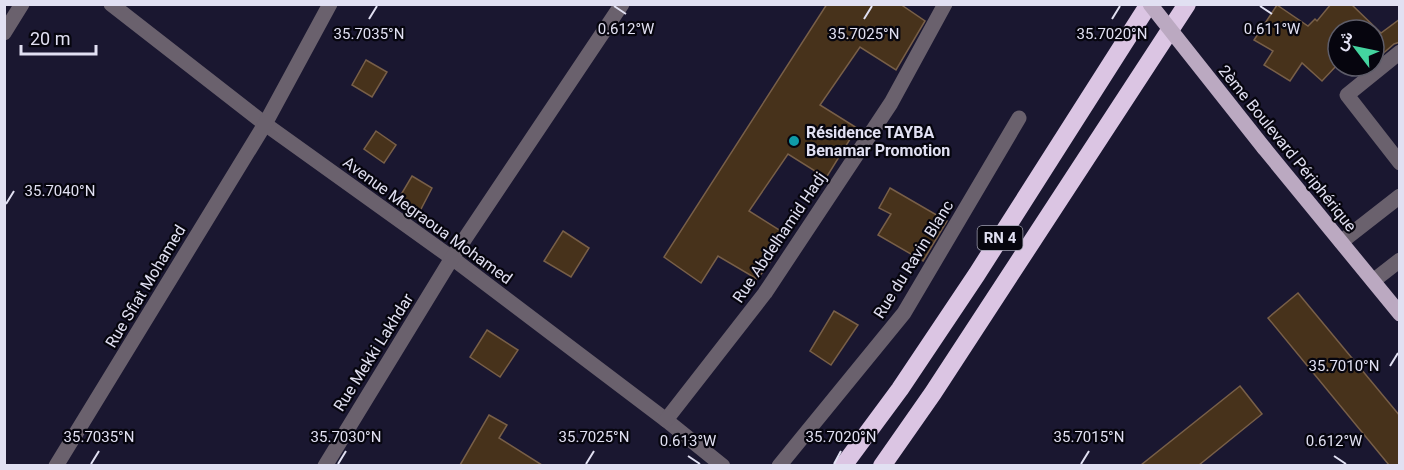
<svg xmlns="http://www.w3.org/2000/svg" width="1404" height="470" font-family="Roboto,Vazirmatn,sans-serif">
  <rect width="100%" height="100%" fill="#1a1730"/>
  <!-- building -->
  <g fill="#47321b" stroke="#785f48" stroke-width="1.5">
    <polygon points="827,4 900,4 925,21 896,70 860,47 820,105 857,128 826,178 788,154 749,211 781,231 778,244 770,262 762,273 757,279 718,256 701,283 664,257"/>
    <polygon points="1331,4 1351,4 1381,33 1400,19 1400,42 1394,44 1379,57 1376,53 1374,55 1374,30 1338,30 1338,64 1322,81 1302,63 1290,81 1264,65 1273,51 1254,40 1277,5 1308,26 1315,19 1317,21"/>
    <polygon points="366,60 387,72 372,97 352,85"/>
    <polygon points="376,131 396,145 384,163 364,149"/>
    <polygon points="412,176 432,188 420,211 399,198"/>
    <polygon points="890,188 947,221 923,261 878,235 891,214 879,208"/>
    <polygon points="563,231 589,248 571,277 544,261"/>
    <polygon points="1298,293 1400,416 1400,465 1389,465 1268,318"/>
    <polygon points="834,311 858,325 831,365 810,351"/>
    <polygon points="487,330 518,350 500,377 470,357"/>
    <polygon points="1240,386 1262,414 1199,465 1141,465"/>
    <polygon points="489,415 507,425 499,438 542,465 460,465"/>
  </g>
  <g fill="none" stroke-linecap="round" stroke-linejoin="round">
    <!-- minor -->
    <g stroke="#6a616d" stroke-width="15">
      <polyline points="111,4 265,124 452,258 666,420 723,466"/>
      <polyline points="4,33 22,4"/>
      <polyline points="1400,52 1347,95 1400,163"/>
      <polyline points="1341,242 1400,196"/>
      <polyline points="1373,281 1400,260"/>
      <polyline points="666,420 765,293 891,103 945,4"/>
      <polyline points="56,466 265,124 330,4"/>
      <polyline points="325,466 452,258 622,4"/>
      <polyline points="779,466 904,313 1019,118"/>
    </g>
    <!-- major -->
    <polyline stroke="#bba9c1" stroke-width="15" points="1264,148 1400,314"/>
    <!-- highway -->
    <g stroke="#dbc5e3" stroke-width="18">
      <polyline points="843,466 900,389 977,274 1149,4"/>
      <polyline points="882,466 933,393 1187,4"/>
    </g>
    <!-- major-bridge -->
    <polyline stroke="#bba9c1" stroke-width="15" points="1150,4 1264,148"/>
  </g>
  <!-- ticks -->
  <path fill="none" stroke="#e1e0f2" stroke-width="2" d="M 614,6 L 626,14M 1260,6 L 1272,14M 369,19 L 377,6M 864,19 L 872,6M 1112,19 L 1120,6M 6,204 L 14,191M 1390,366 L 1398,353M 688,456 L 700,464M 1334,456 L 1346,464M 91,464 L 99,451M 338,464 L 346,451M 586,464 L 594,451M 834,464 L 841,451M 1081,464 L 1089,451"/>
  <!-- markers -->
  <circle fill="#0f9aa8" stroke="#06050e" stroke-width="2" cx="794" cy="141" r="6"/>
  <g text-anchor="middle" stroke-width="4.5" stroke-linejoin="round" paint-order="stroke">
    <!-- shield labels -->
    <rect fill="#06050e" stroke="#9f9eae" stroke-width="1.5" x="977.5" y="226" width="45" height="24" rx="4.5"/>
    <g font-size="15" font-weight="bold" fill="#e1e0f2">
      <text x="1000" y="243">RN 4</text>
    </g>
    <!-- poi labels -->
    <g font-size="16" font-weight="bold" fill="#e1e0f2" stroke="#06050e" text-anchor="start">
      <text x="806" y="138">Résidence TAYBA<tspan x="806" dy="18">Benamar Promotion</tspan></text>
    </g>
    <!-- street labels -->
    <g font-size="16" fill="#e1e0f2" stroke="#06050e">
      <text transform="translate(1288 148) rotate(51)" y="6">2ème Boulevard Périphérique</text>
      <text transform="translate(428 220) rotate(36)" y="6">Avenue Megraoua Mohamed</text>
      <text transform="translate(779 237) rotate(-56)" y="6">Rue Abdelhamid Hadj</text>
      <text transform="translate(913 259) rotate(-58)" y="6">Rue du Ravin Blanc</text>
      <text transform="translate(145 286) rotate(-59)" y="6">Rue Sfiat Mohamed</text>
      <text transform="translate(373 352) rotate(-58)" y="6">Rue Mekki Lakhdar</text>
    </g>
  </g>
  <g font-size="15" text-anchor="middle" fill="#e1e0f2" stroke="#06050e" stroke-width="4.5" stroke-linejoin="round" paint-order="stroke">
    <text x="626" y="34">0.612°W</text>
    <text x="1272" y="34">0.611°W</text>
    <text x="369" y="39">35.7035°N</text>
    <text x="864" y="39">35.7025°N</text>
    <text x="1112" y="39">35.7020°N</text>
    <text x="60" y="196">35.7040°N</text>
    <text x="1344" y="371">35.7010°N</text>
    <text x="99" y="442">35.7035°N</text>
    <text x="346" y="442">35.7030°N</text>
    <text x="594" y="442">35.7025°N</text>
    <text x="841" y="442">35.7020°N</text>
    <text x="1089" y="442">35.7015°N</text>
    <text x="688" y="446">0.613°W</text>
    <text x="1334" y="446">0.612°W</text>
  </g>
  <!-- border -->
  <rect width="1404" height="470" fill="none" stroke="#e1e0f2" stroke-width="12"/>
  <!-- north arrow -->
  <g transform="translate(1356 48) rotate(302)"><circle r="28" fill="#06050e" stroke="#5e5d69" stroke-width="1.5"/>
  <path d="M0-4.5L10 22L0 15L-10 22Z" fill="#44d49f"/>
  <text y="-9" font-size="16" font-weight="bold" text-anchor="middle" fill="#e1e0f2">ش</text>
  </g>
  <!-- scale -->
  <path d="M21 45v9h75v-9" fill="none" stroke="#e1e0f2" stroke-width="3"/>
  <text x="30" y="45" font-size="18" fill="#e1e0f2" stroke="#06050e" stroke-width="4.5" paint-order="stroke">20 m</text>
</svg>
